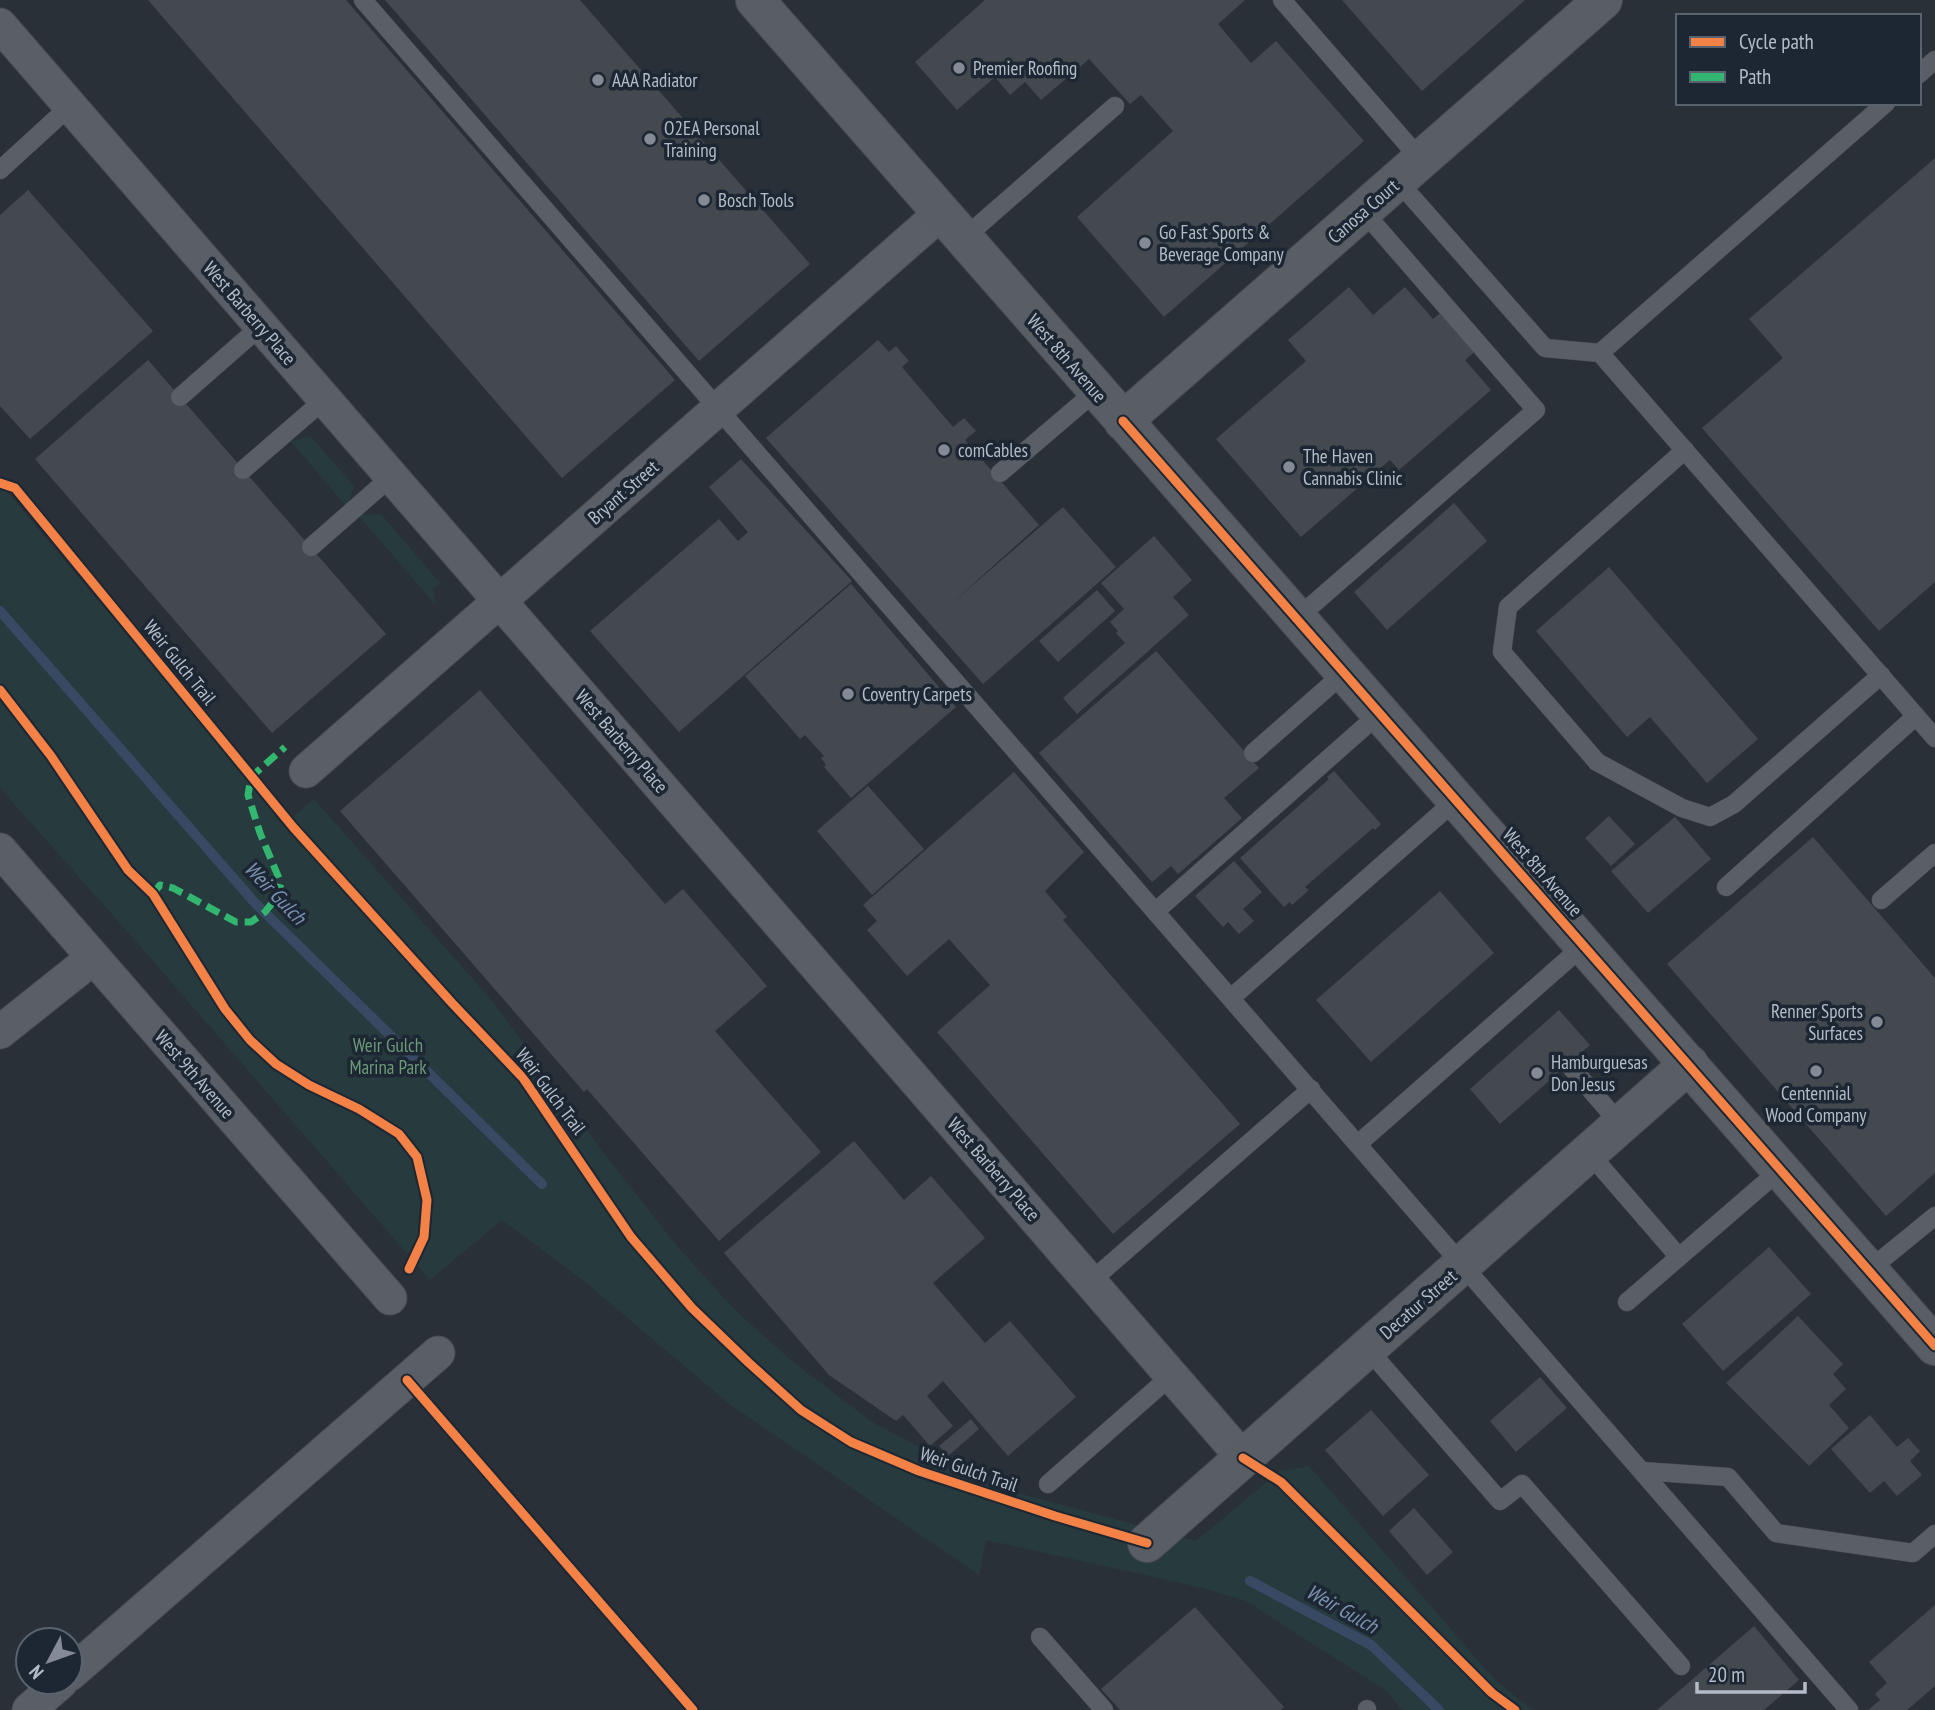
<svg xmlns="http://www.w3.org/2000/svg" width="1935" height="1710" font-family="'PT Sans Narrow',sans-serif">
  <rect width="100%" height="100%" fill="#2a3038"/>
  <!-- green -->
  <g fill="#273a3e">
    <polygon points="311,437 354,486 347,507 291,441"/>
    <polygon points="0,483 285,824 314,799 494,1003 603,1152 677,1246 734,1309 793,1362 872,1422 996,1487 1196,1541 1280,1471 1309,1466 1496,1681 1533,1710 1402,1710 1388,1692 1246,1601 1199,1587 986,1540 979,1575 728,1403 584,1281 502,1220 430,1280 140,946 0,788"/>
    <polygon points="381,514 440,583 433,589 436,605 358,515"/>
  </g>
  <g fill="none" stroke-linecap="round" stroke-linejoin="round">
    <!-- stream -->
    <g stroke="#384963" stroke-width="10">
      <polyline points="0,611 255,903 542,1184"/>
      <polyline points="1250,1581 1371,1645 1439,1710"/>
    </g>
  </g>
  <!-- building -->
  <g fill="#444950">
    <polygon points="148,0 346,0 675,380 562,478"/>
    <polygon points="385,0 580,0 810,264 699,361"/>
    <polygon points="985,0 1245,0 1218,24 1251,63 1276,41 1364,141 1164,317 1077,217 1173,131 1141,95 1130,104 1089,59 1041,100 1025,82 1010,95 995,77 957,110 915,62"/>
    <polygon points="1342,0 1525,0 1422,91"/>
    <polygon points="1935,158 1935,582 1879,631 1702,428 1783,358 1749,319"/>
    <polygon points="28,190 153,331 30,439 0,406 0,215"/>
    <polygon points="1349,287 1373,315 1405,287 1433,319 1443,311 1477,350 1465,360 1491,390 1399,470 1390,460 1301,537 1216,439 1306,361 1288,340"/>
    <polygon points="878,340 889,352 896,346 909,361 902,367 953,427 964,418 976,431 965,440 1039,525 951,604 1063,507 1116,567 983,684 766,438"/>
    <polygon points="148,360 386,634 272,733 35,459"/>
    <polygon points="741,459 852,581 679,732 590,631 719,519 738,541 748,532 709,487"/>
    <polygon points="1454,503 1487,541 1387,630 1354,592"/>
    <polygon points="1154,536 1192,580 1173,597 1189,615 1077,714 1063,698 1125,643 1116,633 1118,631 1110,622 1124,609 1101,583"/>
    <polygon points="1609,567 1758,739 1707,783 1650,717 1627,737 1536,631"/>
    <polygon points="851,584 956,707 851,798 824,767 826,765 821,758 824,756 805,735 800,739 745,676"/>
    <polygon points="1097,590 1115,611 1058,662 1039,641"/>
    <polygon points="1156,651 1259,768 1224,798 1242,818 1178,874 1171,866 1152,882 1039,753"/>
    <polygon points="480,690 665,904 683,889 767,986 715,1031 821,1152 719,1241 587,1089 584,1092 340,811"/>
    <polygon points="1334,771 1381,824 1375,830 1373,828 1305,887 1309,890 1292,905 1290,902 1284,907 1240,858 1329,779 1327,777"/>
    <polygon points="1014,772 1084,852 1045,891 1067,917 1063,920 1240,1124 1113,1234 937,1032 990,985 949,939 907,976 867,930 877,921 863,905"/>
    <polygon points="868,786 924,849 872,895 817,831"/>
    <polygon points="1609,816 1635,844 1611,866 1585,838"/>
    <polygon points="1675,817 1711,859 1648,913 1611,871"/>
    <polygon points="1813,837 1935,978 1935,1173 1886,1216 1667,964"/>
    <polygon points="1234,861 1262,892 1243,909 1254,921 1239,934 1228,922 1223,927 1195,896"/>
    <polygon points="1440,891 1494,953 1371,1062 1316,1000"/>
    <polygon points="1559,1010 1590,1045 1500,1124 1470,1089"/>
    <polygon points="854,1141 904,1200 931,1176 985,1238 933,1283 985,1343 1010,1321 1076,1397 1008,1456 943,1381 927,1396 953,1426 930,1446 903,1415 896,1421 829,1375 724,1253"/>
    <polygon points="1769,1247 1811,1294 1723,1371 1682,1324"/>
    <polygon points="1798,1316 1843,1364 1833,1374 1846,1389 1829,1405 1849,1428 1809,1466 1726,1383"/>
    <polygon points="1540,1377 1567,1408 1516,1452 1490,1421"/>
    <polygon points="1371,1410 1429,1475 1383,1516 1325,1450"/>
    <polygon points="1870,1415 1897,1447 1908,1438 1920,1451 1910,1461 1922,1475 1897,1496 1884,1481 1870,1493 1831,1449"/>
    <polygon points="971,1419 979,1429 948,1456 939,1446"/>
    <polygon points="1414,1508 1453,1552 1427,1575 1389,1531"/>
    <polygon points="1935,1605 1935,1686 1907,1710 1868,1710 1880,1700 1875,1694 1887,1683 1869,1662"/>
    <polygon points="1195,1607 1284,1707 1281,1710 1120,1710 1101,1689"/>
    <polygon points="1754,1626 1799,1680 1764,1710 1657,1710"/>
  </g>
  <g fill="none" stroke-linecap="round" stroke-linejoin="round">
    <defs>
      <g id="lane">
        <polyline points="363,0 1849,1710"/>
        <polyline points="1282,0 1421,160"/>
        <polyline points="1919,74 1935,60"/>
        <polyline points="0,170 70,106"/>
        <polyline points="1397,180 1545,348 1600,353 1935,738"/>
        <polyline points="963,239 1115,106"/>
        <polyline points="1600,353 1886,103"/>
        <polyline points="180,397 261,326"/>
        <polyline points="1685,450 1508,607 1502,652 1597,762 1682,808 1710,817 1734,804 1881,675"/>
        <polyline points="243,470 325,399"/>
        <polyline points="1000,473 1096,391"/>
        <polyline points="311,547 392,476"/>
        <polyline points="1296,619 1536,410 1363,211"/>
        <polyline points="1253,753 1344,673"/>
        <polyline points="1726,887 1916,716"/>
        <polyline points="1881,900 1935,853"/>
        <polyline points="1156,911 1380,713"/>
        <polyline points="1231,998 1456,800"/>
        <polyline points="1571,1067 1621,1125"/>
        <polyline points="1358,1144 1584,945"/>
        <polyline points="1589,1153 1679,1257"/>
        <polyline points="1869,1270 1935,1216"/>
        <polyline points="1091,1281 1311,1089"/>
        <polyline points="1627,1302 1781,1169"/>
        <polyline points="1367,1348 1500,1501 1522,1484 1681,1666"/>
        <polyline points="1642,1471 1728,1477 1776,1533 1913,1553 1935,1534"/>
        <polyline points="1048,1484 1172,1375"/>
        <polyline points="1040,1637 1104,1710"/>
        <polyline points="1367,1710 1367,1709"/>
      </g>
      <g id="street">
        <polyline points="0,25 1243,1458"/>
        <polyline points="306,771 941,213"/>
        <polyline points="0,850 390,1298"/>
        <polyline points="0,1032 93,958"/>
        <polyline points="70,1674 438,1353"/>
        <polyline points="29,1710 61,1682"/>
      </g>
      <g id="secondary">
        <polyline points="755,0 1935,1346"/>
        <polyline points="1123,421 1603,0"/>
        <polyline points="1147,1543 1689,1064"/>
      </g>
    </defs>
    <!-- lane casing -->
    <use href="#lane" stroke="#484c53" stroke-width="19"/>
    <!-- street casing -->
    <use href="#street" stroke="#484c53" stroke-width="35"/>
    <!-- secondary casing -->
    <use href="#secondary" stroke="#484c53" stroke-width="40"/>
    <!-- lane -->
    <use href="#lane" stroke="#5a5e66" stroke-width="18"/>
    <!-- street -->
    <use href="#street" stroke="#5a5e66" stroke-width="33"/>
    <!-- secondary -->
    <use href="#secondary" stroke="#595d64" stroke-width="38"/>
    <!-- quiet -->
    <polyline stroke="#33b770" stroke-width="7" stroke-dasharray="14 7" stroke-linecap="butt" points="153,894 160,885 173,888 236,922 251,922 265,912 277,897 281,883 260,833 248,795 251,777 285,747"/>
    <defs>
      <g id="cycleway">
        <polyline points="1123,421 1935,1346"/>
        <polyline points="0,483 15,488 293,827 452,1003 523,1078 631,1237 692,1308 749,1363 801,1410 851,1442 919,1471 1055,1516 1147,1543"/>
        <polyline points="0,690 51,756 128,870 153,894 225,1009 250,1040 276,1064 309,1085 359,1109 399,1134 417,1157 427,1200 424,1237 409,1269"/>
        <polyline points="407,1380 693,1710"/>
        <polyline points="1243,1458 1281,1482 1492,1693 1515,1710"/>
      </g>
    </defs>
    <!-- cycleway casing -->
    <use href="#cycleway" stroke="#1d2633" stroke-width="13"/>
    <!-- cycleway -->
    <use href="#cycleway" stroke="#f48246" stroke-width="9"/>
  </g>
  <!-- markers -->
  <g fill="#848b96" stroke="#1d2633" stroke-width="2.5">
    <circle cx="959" cy="68" r="7"/>
    <circle cx="598" cy="80" r="7"/>
    <circle cx="650" cy="139" r="7"/>
    <circle cx="704" cy="200" r="7"/>
    <circle cx="1145" cy="243" r="7"/>
    <circle cx="944" cy="450" r="7"/>
    <circle cx="1289" cy="467" r="7"/>
    <circle cx="848" cy="694" r="7"/>
    <circle cx="1877" cy="1022" r="7"/>
    <circle cx="1816" cy="1071" r="7"/>
    <circle cx="1537" cy="1073" r="7"/>
  </g>
  <g text-anchor="middle" stroke-width="7" stroke-linejoin="round" paint-order="stroke">
    <!-- poi labels -->
    <g font-size="19" fill="#b4bcc9" stroke="#1d2633" text-anchor="start">
      <text x="973" y="75">Premier Roofing</text>
      <text x="612" y="87">AAA Radiator</text>
      <text x="664" y="135">O2EA Personal<tspan x="664" dy="22">Training</tspan></text>
      <text x="718" y="207">Bosch Tools</text>
      <text x="1159" y="239">Go Fast Sports &amp;<tspan x="1159" dy="22">Beverage Company</tspan></text>
      <text x="958" y="457">comCables</text>
      <text x="1303" y="463">The Haven<tspan x="1303" dy="22">Cannabis Clinic</tspan></text>
      <text x="862" y="701">Coventry Carpets</text>
      <text x="1863" y="1018" text-anchor="end">Renner Sports<tspan x="1863" dy="22">Surfaces</tspan></text>
      <text x="1551" y="1069">Hamburguesas<tspan x="1551" dy="22">Don Jesus</tspan></text>
      <text x="1816" y="1100" text-anchor="middle">Centennial<tspan x="1816" dy="22">Wood Company</tspan></text>
    </g>
    <!-- street labels -->
    <g font-size="19" fill="#b4bcc9" stroke="#1d2633">
      <text transform="translate(1363 211) rotate(-41)" y="7">Canosa Court</text>
      <text transform="translate(250 313) rotate(49)" y="7">West Barberry Place</text>
      <text transform="translate(1067 358) rotate(49)" y="7">West 8th Avenue</text>
      <text transform="translate(623 492) rotate(-41)" y="7">Bryant Street</text>
      <text transform="translate(180 662) rotate(51)" y="7">Weir Gulch Trail</text>
      <text transform="translate(622 741) rotate(49)" y="7">West Barberry Place</text>
      <text transform="translate(1543 872) rotate(49)" y="7">West 8th Avenue</text>
      <text transform="translate(195 1074) rotate(49)" y="7">West 9th Avenue</text>
      <text transform="translate(551 1091) rotate(53)" y="7">Weir Gulch Trail</text>
      <text transform="translate(994 1169) rotate(49)" y="7">West Barberry Place</text>
      <text transform="translate(1418 1304) rotate(-41)" y="7">Decatur Street</text>
      <text transform="translate(969 1469) rotate(19)" y="7">Weir Gulch Trail</text>
    </g>
    <!-- park labels -->
    <g font-size="19" fill="#6b9a76" stroke="#1d2633">
      <text x="388" y="1052">Weir Gulch<tspan x="388" dy="22">Marina Park</tspan></text>
    </g>
    <!-- water labels -->
    <g font-size="21" font-style="italic" fill="#7c92b1" stroke="#1d2633">
      <text transform="translate(275 893) rotate(46)" y="7">Weir Gulch</text>
      <text transform="translate(1342 1609) rotate(29)" y="7">Weir Gulch</text>
    </g>
  </g>
  <!-- legend -->
  <rect x="1676" y="14" width="245" height="91" fill="#1d2633" stroke="#59626f" stroke-width="2"/>
  <rect x="1690" y="37" width="35" height="10" fill="#f48246" stroke="#59626f" stroke-width="2"/>
  <text x="1739" y="49" font-size="21" fill="#b4bcc9">Cycle path</text>
  <rect x="1690" y="72" width="35" height="10" fill="#33b770" stroke="#59626f" stroke-width="2"/>
  <text x="1739" y="84" font-size="21" fill="#b4bcc9">Path</text>
  <!-- north arrow -->
  <g transform="translate(49 1661) rotate(229)"><circle r="33" fill="#1d2633" stroke="#59626f" stroke-width="2"/>
  <path d="M0-5L12 26L0 18L-12 26Z" fill="#848b96"/>
  <text y="-10" font-size="19" font-weight="bold" text-anchor="middle" fill="#b4bcc9">N</text>
  </g>
  <!-- scale -->
  <path d="M1697 1682v10h108v-10" fill="none" stroke="#b4bcc9" stroke-width="3.5"/>
  <text x="1708" y="1682" font-size="21" fill="#b4bcc9" stroke="#1d2633" stroke-width="5" paint-order="stroke">20 m</text>
</svg>
